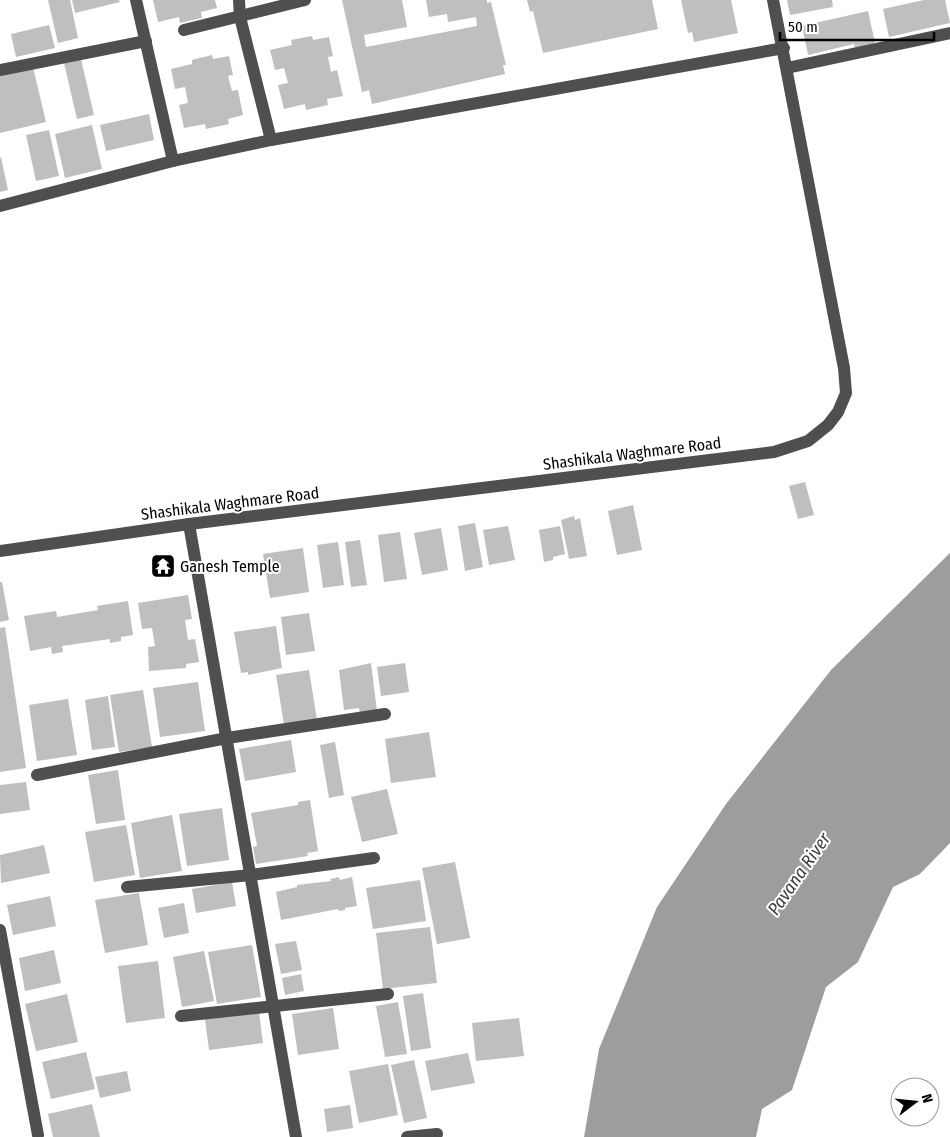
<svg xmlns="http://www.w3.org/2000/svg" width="950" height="1137" font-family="'Fira Sans Condensed',sans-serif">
  <rect width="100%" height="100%" fill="#fff"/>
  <!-- water -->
  <polygon fill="#9d9d9d" points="950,553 950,843 920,874 893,887 858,962 826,987 792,1090 762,1109 756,1137 584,1137 599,1049 657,907 726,804 831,670"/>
  <!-- building -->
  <g fill="#bfbfbf">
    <polygon points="48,0 70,0 78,38 58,43"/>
    <polygon points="72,0 119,0 120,2 75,13"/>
    <polygon points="153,0 215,0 217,8 201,12 202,18 180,23 179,17 158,22"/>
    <polygon points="342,0 402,0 407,27 364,35 366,47 477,26 476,17 448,22 447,14 429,17 426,0 487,0 487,3 491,2 506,65 503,65 505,74 372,104 369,90 362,92"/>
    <polygon points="527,0 652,0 658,29 543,53 533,11 530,12"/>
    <polygon points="681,0 731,0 738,33 694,42 692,32 688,33"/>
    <polygon points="787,0 832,0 833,7 790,15"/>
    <polygon points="924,0 945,0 950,23 889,37 883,9"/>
    <polygon points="868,11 875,43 855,48 854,44 808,55 802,26"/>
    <polygon points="49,25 55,48 16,57 11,34"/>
    <polygon points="312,36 313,40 329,37 333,56 328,57 331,72 337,70 343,96 327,99 328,105 306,110 305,104 284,109 278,85 288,83 284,68 275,70 270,50 292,45 291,40"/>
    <polygon points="212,55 213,59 229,56 233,75 228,76 232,91 238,90 243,115 228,119 229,124 206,129 205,124 184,128 179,105 188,103 185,87 175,89 171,69 192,64 192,60"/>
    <polygon points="81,59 94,115 77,119 64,63"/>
    <polygon points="33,67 46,122 0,133 0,75"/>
    <polygon points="149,114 154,140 106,151 100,125"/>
    <polygon points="92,125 102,169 65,178 55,134"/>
    <polygon points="49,130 59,176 36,181 26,135"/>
    <polygon points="1,157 8,190 0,192 0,158"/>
    <polygon points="805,482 814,515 798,519 789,486"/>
    <polygon points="633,505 642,550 617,555 608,511"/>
    <polygon points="574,516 575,520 580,518 587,556 569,559 561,520"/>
    <polygon points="475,523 483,567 465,571 458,526"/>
    <polygon points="508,526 515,560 489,565 483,530"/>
    <polygon points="560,526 565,554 553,557 553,560 544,562 539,530"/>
    <polygon points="441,528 448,570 422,575 414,533"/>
    <polygon points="400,532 407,579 384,582 378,535"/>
    <polygon points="360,540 367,585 351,587 345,542"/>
    <polygon points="338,542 344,585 323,588 317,545"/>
    <polygon points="303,548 309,592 270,598 263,554"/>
    <polygon points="0,582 2,582 9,620 0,622"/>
    <polygon points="188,595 192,619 185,620 188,640 195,639 199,662 186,664 186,668 149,671 148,647 155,646 152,628 142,629 138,603"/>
    <polygon points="128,601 133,635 121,637 121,641 110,643 110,639 62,646 63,652 52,654 51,647 30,651 24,616 56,611 57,617 98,610 97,606"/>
    <polygon points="309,613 315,651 286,655 281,617"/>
    <polygon points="276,626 282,668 248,675 248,672 241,673 234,632"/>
    <polygon points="5,627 26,768 0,772 0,628"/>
    <polygon points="371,663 377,711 360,713 359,708 344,710 339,670"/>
    <polygon points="405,663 409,692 381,696 377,667"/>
    <polygon points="309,670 317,720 284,725 276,675"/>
    <polygon points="198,682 205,731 160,737 153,688"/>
    <polygon points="143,690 152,747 119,752 110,695"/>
    <polygon points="108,696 115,747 92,750 85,700"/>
    <polygon points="68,699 77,755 37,761 29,705"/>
    <polygon points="429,732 436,777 391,783 385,739"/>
    <polygon points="291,740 296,772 245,781 239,749"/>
    <polygon points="335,742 344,795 329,798 320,745"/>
    <polygon points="118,770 125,820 96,824 88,775"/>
    <polygon points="26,782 30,810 0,814 0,785"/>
    <polygon points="387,789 398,834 362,842 351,797"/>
    <polygon points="310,800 318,851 307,853 308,856 256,864 253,847 257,846 251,813 298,805 298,802"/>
    <polygon points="222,808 229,860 187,866 179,814"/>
    <polygon points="172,815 182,871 140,878 131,823"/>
    <polygon points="126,825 135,875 94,882 85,832"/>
    <polygon points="44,845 50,873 1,883 0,855"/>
    <polygon points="455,862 470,938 437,944 422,868"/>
    <polygon points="339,877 340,880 352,877 357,906 345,908 345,910 339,911 338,909 281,920 276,892 297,887 297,885 331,881 330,879"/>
    <polygon points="420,880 426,921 373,929 366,888"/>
    <polygon points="232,882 236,906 196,913 192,889"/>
    <polygon points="139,893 148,945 105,953 95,900"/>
    <polygon points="50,896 56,926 13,935 7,905"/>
    <polygon points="184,903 189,933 164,938 158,908"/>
    <polygon points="430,927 437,983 383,989 376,933"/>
    <polygon points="296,941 302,970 281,974 275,944"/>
    <polygon points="252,945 261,997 217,1004 208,952"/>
    <polygon points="54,950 61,983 25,991 19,958"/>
    <polygon points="204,951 214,1001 182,1007 173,957"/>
    <polygon points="158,961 165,1018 126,1023 118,966"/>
    <polygon points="301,974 304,991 285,995 282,978"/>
    <polygon points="423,993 431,1048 411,1051 403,996"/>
    <polygon points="67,994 78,1042 36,1051 25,1004"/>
    <polygon points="398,1002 407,1054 385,1057 376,1006"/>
    <polygon points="333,1008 339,1049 298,1055 292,1014"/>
    <polygon points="259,1012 263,1043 209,1050 205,1019"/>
    <polygon points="519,1018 524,1056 476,1061 472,1023"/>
    <polygon points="86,1052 95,1089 51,1099 42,1062"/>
    <polygon points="468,1053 475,1083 431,1091 425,1061"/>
    <polygon points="414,1060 427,1118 404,1123 391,1065"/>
    <polygon points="388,1064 398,1115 359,1123 349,1071"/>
    <polygon points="127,1071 131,1091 100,1098 95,1077"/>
    <polygon points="92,1104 100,1137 53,1137 48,1114"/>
    <polygon points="350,1105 353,1128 327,1132 324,1109"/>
  </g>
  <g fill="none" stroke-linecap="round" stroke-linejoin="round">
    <!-- minor -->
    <g stroke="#4f4f4f" stroke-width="12">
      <polyline points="136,0 173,161"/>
      <polyline points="239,0 240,17 271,140"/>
      <polyline points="184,30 305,0"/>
      <polyline points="787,68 950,33"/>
      <polyline points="0,70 146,41"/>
      <polyline points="0,206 173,161 271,140 784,48"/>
      <polyline points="189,524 296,1137"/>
      <polyline points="0,551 189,524 774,452 808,441 828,425 838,412 846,393 844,368 773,0"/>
      <polyline points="37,775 227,738 385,714"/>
      <polyline points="127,887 251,875 374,858"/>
      <polyline points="0,930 38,1135"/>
      <polyline points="181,1016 388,994"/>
      <polyline points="407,1137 437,1134"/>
    </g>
  </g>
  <!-- icons -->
  <defs>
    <symbol id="temple-square" viewBox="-11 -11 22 22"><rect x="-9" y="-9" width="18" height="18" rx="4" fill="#000" stroke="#fff"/><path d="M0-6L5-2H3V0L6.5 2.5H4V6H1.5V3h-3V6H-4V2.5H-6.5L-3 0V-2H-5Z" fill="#fff"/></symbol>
  </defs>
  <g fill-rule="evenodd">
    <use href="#temple-square" x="149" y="552" width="28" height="28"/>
  </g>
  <g text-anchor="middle" stroke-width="4" stroke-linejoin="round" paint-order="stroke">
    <!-- street labels -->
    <g font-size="16" fill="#000" stroke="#fff">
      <text transform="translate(632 453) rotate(-7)" y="6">Shashikala Waghmare Road</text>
      <text transform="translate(230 503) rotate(-7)" y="6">Shashikala Waghmare Road</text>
    </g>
    <!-- poi labels -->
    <g font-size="16" fill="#000" stroke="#fff" text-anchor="start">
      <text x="180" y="572">Ganesh Temple</text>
    </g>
    <!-- water labels -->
    <g font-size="18" font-style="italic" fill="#3e3e3e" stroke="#fff">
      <text transform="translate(799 874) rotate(-55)" y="6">Pavana River</text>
    </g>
  </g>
  <!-- north arrow -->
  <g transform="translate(915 1102) rotate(74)"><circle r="24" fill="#ffffff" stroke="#999999"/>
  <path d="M0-4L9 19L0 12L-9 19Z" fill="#000000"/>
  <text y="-8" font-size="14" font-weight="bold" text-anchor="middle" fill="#000000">N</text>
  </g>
  <!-- scale -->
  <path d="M780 32v8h154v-8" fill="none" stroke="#000000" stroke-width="2.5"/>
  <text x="788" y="32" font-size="15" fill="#000000" stroke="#ffffff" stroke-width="4" paint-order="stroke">50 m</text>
</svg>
